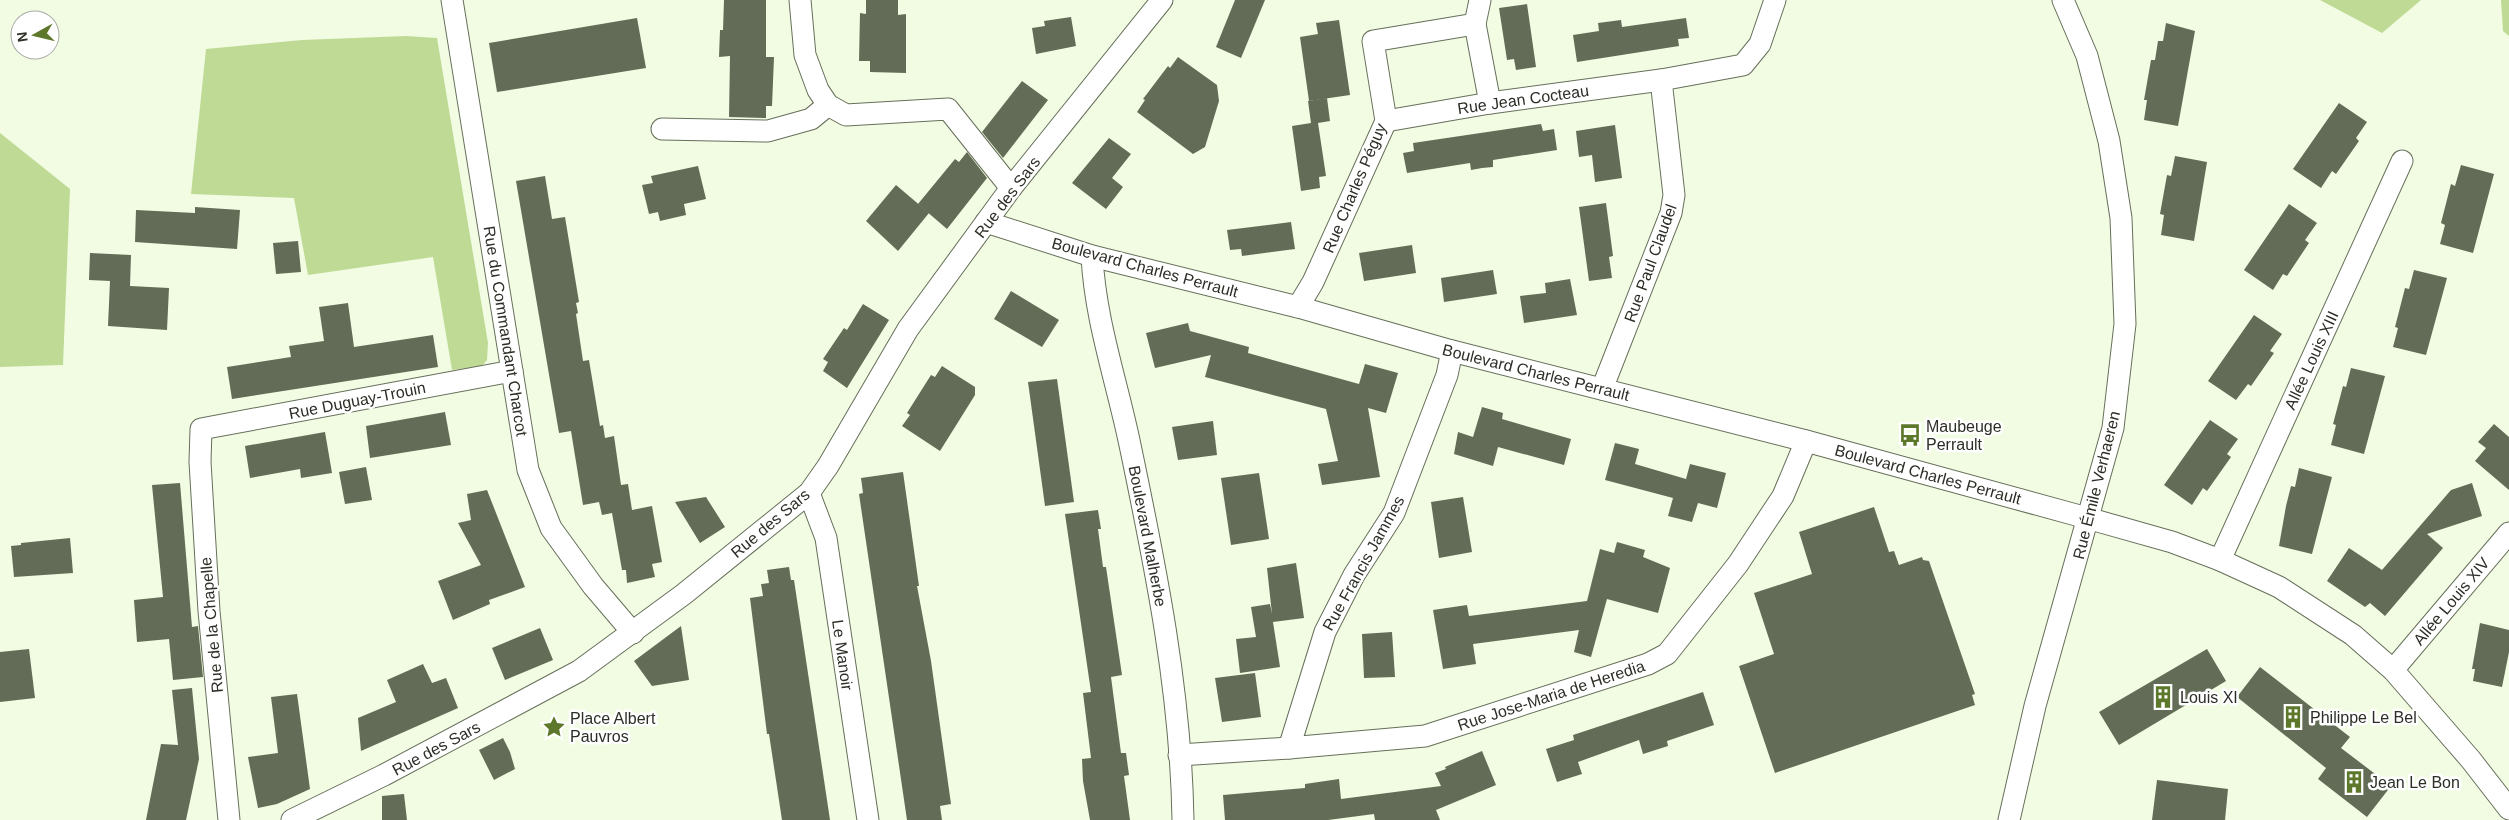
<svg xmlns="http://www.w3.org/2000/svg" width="2509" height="820" font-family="Helvetica,sans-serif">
  <rect width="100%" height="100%" fill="#f1fce3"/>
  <!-- green -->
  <g fill="#bfda95">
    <polygon points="2320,0 2421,0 2382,33"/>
    <polygon points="2501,0 2509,0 2509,36 2503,31"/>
    <polygon points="406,36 437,38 488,343 487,360 482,366 452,370 433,257 308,275 294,198 191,194 206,49 302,40"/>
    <polygon points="0,133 70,189 63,365 0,367"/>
  </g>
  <!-- building -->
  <g fill="#636c56">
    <polygon points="724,0 766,0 766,57 774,57 772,106 766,106 766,118 729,117 730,56 719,57 720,30 723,30"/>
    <polygon points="866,0 898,0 898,15 906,14 906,73 870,72 870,61 859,61 860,13 866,14"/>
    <polygon points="1235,0 1265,0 1241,58 1216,47"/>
    <polygon points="1527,4 1536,67 1516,70 1514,59 1507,60 1499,8"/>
    <polygon points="1071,17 1076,46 1036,54 1032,28 1045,26 1044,21"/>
    <polygon points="637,18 646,68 497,92 489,43"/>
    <polygon points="1686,18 1689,38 1678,39 1679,46 1577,62 1573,35 1599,31 1598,23 1621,20 1622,27"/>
    <polygon points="1339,20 1350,95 1309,101 1300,37 1318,34 1316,23"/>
    <polygon points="2166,23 2195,31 2178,126 2144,120 2147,100 2144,100 2151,60 2155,60 2158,41 2163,41"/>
    <polygon points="1178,57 1217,85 1219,101 1205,147 1193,154 1137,112 1145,100 1143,99 1168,66 1170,68"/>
    <polygon points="1022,81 1048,100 1003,158 982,132"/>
    <polygon points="1327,98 1330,121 1318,123 1326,176 1319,177 1320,188 1301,191 1292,126 1311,123 1308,101"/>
    <polygon points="2339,103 2367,122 2356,138 2359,141 2336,174 2332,171 2321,188 2293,169"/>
    <polygon points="1541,124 1543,131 1554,129 1557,150 1493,160 1493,167 1482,168 1471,170 1470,163 1407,173 1403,153 1414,151 1413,143"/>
    <polygon points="1615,125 1622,178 1595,182 1592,155 1579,157 1576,131"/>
    <polygon points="1109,138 1131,154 1112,178 1123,187 1106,209 1072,183"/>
    <polygon points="967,152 987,178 947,229 918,204 955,159 959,162"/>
    <polygon points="2175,156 2207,162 2194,241 2161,235 2164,215 2160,214 2167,175 2171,176"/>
    <polygon points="2461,165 2494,174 2473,253 2440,244 2445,225 2441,223 2451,184 2455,186"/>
    <polygon points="698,166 706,199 684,204 686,215 660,221 658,212 649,214 642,185 653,183 651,176"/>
    <polygon points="545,176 552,219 565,217 579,302 576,303 578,313 576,314 583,361 589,360 600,426 603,425 605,438 614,436 621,485 628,484 632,510 652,506 662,562 652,564 655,577 627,583 626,570 622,570 612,513 602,515 599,502 583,505 571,431 559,433 516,181"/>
    <polygon points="896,185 929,213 898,251 866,221"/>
    <polygon points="1606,203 1613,256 1609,257 1612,278 1589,281 1579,207"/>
    <polygon points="2289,204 2317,223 2305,240 2309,243 2287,276 2283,274 2273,290 2244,270"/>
    <polygon points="195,207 240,210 237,249 135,242 136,210 195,213"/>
    <polygon points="1291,222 1295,249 1242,256 1241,249 1230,250 1227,230"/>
    <polygon points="298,241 301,272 276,274 273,243"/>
    <polygon points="1412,245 1416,273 1364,281 1359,253"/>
    <polygon points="90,253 131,255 130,286 169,288 167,330 108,326 110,281 89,280"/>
    <polygon points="1493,270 1497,294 1444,302 1441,278"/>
    <polygon points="2414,270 2447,278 2426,355 2393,347 2398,328 2395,327 2405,288 2409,289"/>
    <polygon points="1570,279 1577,315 1524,323 1520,296 1546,293 1545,283"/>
    <polygon points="1011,291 1059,320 1042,347 994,319"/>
    <polygon points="348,303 354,347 433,335 438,367 232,399 227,367 291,357 289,346 324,341 319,307"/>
    <polygon points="863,304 889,320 847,388 823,371 828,362 823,359 844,328 847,330"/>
    <polygon points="2254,315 2282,334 2270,351 2274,353 2251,386 2248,384 2236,400 2208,381"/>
    <polygon points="1188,323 1190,331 1249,347 1248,353 1359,384 1365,364 1398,373 1386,413 1368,408 1380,477 1322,485 1318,464 1338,461 1326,409 1205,377 1211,355 1155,368 1146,333"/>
    <polygon points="942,366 975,387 975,395 940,451 902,426 910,415 907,413 931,375 935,377"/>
    <polygon points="2351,368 2385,376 2364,454 2331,445 2336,425 2333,424 2343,386 2346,387"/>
    <polygon points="1057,379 1074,502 1045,506 1028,382"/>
    <polygon points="1482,407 1503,413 1502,419 1571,439 1564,465 1498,447 1493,466 1454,454 1458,432 1473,437"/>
    <polygon points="445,412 451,445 370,458 366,426"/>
    <polygon points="2210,420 2238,439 2227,454 2231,457 2207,491 2203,488 2192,505 2164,485"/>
    <polygon points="1213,421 1217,455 1178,460 1172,427"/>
    <polygon points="2494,424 2509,437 2509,490 2475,461 2486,448 2478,442"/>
    <polygon points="325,432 332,473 301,478 300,469 250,478 245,446"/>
    <polygon points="1615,443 1639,449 1635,464 1686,479 1690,464 1726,473 1717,508 1698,503 1692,522 1668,516 1673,498 1605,480"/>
    <polygon points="366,467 372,500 345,504 339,472"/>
    <polygon points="2299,468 2332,477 2312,554 2279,546 2286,506 2291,486 2295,487"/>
    <polygon points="903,472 919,586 917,586 931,661 951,804 940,806 942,820 907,820 859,494 863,493 861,478"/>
    <polygon points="1259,473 1269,539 1231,545 1221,478"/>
    <polygon points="180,483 192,627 198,626 203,677 173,680 169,639 137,642 134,600 163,597 152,485"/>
    <polygon points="2472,483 2482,516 2427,534 2443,548 2385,616 2370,603 2365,607 2327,581 2349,548 2382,570 2451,490"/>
    <polygon points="487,490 525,587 489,600 490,604 453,620 438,581 481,565 458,523 471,520 467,494"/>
    <polygon points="706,497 725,527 700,543 675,502"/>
    <polygon points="1463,497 1472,552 1439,558 1431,502"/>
    <polygon points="1874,507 1889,552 1894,551 1899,565 1922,557 1923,560 1929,561 1975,694 1972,695 1975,705 1775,773 1739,666 1774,654 1754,593 1812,574 1799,532"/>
    <polygon points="1098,510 1101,529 1098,529 1103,567 1106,567 1122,675 1111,677 1121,753 1126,753 1129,775 1124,776 1130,820 1090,820 1083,781 1082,759 1091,758 1083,693 1091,692 1065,514"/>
    <polygon points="70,538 73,573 14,577 11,546 21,545 21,543"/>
    <polygon points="1617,542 1645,550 1643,557 1670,568 1658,613 1607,599 1591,657 1574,652 1579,630 1473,644 1476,664 1443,669 1433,610 1467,605 1469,616 1587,601 1600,549 1614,553"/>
    <polygon points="1296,563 1304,618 1273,622 1280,667 1240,673 1236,639 1256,637 1251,607 1270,604 1272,614 1267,568"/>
    <polygon points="789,567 791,580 794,580 830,820 782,820 769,734 767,734 750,598 763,596 761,584 769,583 767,570"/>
    <polygon points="2480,623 2509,630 2509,652 2502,687 2473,681 2475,669 2472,669"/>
    <polygon points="681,626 689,680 652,686 634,661"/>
    <polygon points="540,628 553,660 505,680 492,648"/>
    <polygon points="1392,632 1395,677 1364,678 1362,634"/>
    <polygon points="29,649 35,698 0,702 0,652"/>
    <polygon points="2207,649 2226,681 2119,745 2099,712"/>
    <polygon points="423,664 432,683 446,678 458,708 361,751 358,718 396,702 387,680"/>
    <polygon points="2260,667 2350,737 2341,748 2391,786 2367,817 2318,779 2326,768 2237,697"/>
    <polygon points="1255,673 1261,717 1222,722 1215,678"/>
    <polygon points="192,688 199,759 186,820 146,820 161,744 178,745 172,690"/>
    <polygon points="1703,692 1714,725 1667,741 1668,746 1643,754 1639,740 1578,762 1582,774 1557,782 1546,749 1574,740 1573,735"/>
    <polygon points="297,694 310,789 277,804 258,808 248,757 278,753 271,697"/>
    <polygon points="503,738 510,752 515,769 494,780 479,750"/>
    <polygon points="1482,751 1496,785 1436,810 1440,820 1375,820 1374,814 1328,820 1225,820 1223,795 1305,788 1305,784 1339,779 1341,799 1441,786 1435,773 1446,769 1445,767"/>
    <polygon points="2157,780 2228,789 2225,820 2152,820"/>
    <polygon points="404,794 407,820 382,820 382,796"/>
  </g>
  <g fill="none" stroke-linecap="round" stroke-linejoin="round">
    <defs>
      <g id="street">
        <polyline points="452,0 528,470 551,528 593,586 633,633"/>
        <polyline points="800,0 805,55 818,90 828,105 846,115 948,109 1011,188"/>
        <polyline points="1475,24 1490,103"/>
        <polyline points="1386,121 1490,103 1661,80"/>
        <polyline points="662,129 768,131 811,119 828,105"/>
        <polyline points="986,222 1092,256 1298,307 1452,351 1806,441 2087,518 2172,542 2220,560 2279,587 2353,635 2393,670 2471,760 2509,809"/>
        <path d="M 1092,256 C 1095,320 1117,382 1130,445 C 1156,569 1181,693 1183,820"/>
        <polyline points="1298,307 1313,282 1386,121 1373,41 1475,24 1480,0"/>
        <polyline points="1602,389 1671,213 1674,195 1661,80 1743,65 1760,44 1775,0"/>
        <polyline points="809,493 826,538 868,820"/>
        <polyline points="2220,560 2402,161"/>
        <polyline points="2393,670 2509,533"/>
        <polyline points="1289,748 1325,632 1354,575 1394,513 1447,375 1452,351"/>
        <polyline points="1179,755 1289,748 1425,736 1648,664 1667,654 1738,564 1783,496 1806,441"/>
        <polyline points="229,820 209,611 200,462 201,429 512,371"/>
        <polyline points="292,820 384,775 579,671 684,594 809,493 828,466 908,329 1011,188 1162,0"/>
        <polyline points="2009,820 2035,706 2113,428 2125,324 2121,218 2109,141 2087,56 2063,0"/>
      </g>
    </defs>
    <!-- street casing -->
    <use href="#street" stroke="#666f5a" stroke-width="23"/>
    <!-- street -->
    <use href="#street" stroke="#fff" stroke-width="21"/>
  </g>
  <!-- icons -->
  <defs>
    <symbol id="bus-bare" viewBox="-9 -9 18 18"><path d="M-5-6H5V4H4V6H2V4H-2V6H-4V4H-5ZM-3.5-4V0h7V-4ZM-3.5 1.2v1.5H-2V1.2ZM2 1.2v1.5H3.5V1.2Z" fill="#5d782b" stroke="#fff" stroke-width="2.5" paint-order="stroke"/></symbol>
    <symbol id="building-bare" viewBox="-9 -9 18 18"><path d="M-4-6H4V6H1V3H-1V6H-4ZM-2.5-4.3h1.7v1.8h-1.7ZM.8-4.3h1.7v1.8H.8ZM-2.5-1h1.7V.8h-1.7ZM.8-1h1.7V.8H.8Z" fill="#5d782b" stroke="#fff" stroke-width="2.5" paint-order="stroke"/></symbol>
    <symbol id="sight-bare" viewBox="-9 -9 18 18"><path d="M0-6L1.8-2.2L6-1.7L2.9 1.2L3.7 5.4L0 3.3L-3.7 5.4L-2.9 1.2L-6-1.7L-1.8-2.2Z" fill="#5d782b" stroke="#fff" stroke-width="2.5" paint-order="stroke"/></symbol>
  </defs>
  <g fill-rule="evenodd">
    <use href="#bus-bare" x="1894" y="419" width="32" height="32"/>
    <use href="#building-bare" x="2147" y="681" width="32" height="32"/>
    <use href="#building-bare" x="2277" y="701" width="32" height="32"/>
    <use href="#sight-bare" x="538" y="711" width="32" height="32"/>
    <use href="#building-bare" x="2338" y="766" width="32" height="32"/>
  </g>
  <g text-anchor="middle" stroke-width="5" stroke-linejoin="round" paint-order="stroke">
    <!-- street labels -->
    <g font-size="16" fill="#2b2f26" stroke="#fff">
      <text transform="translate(1523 99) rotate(-8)" y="6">Rue Jean Cocteau</text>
      <text transform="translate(1354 188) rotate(-67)" y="6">Rue Charles Péguy</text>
      <text transform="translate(1007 197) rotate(-53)" y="6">Rue des Sars</text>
      <text transform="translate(1650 263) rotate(-70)" y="6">Rue Paul Claudel</text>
      <text transform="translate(1145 267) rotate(15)" y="6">Boulevard Charles Perrault</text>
      <text transform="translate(506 331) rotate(81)" y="6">Rue du Commandant Charcot</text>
      <text transform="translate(2311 360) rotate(-65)" y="6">Allée Louis XIII</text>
      <text transform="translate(1536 372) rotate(14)" y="6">Boulevard Charles Perrault</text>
      <text transform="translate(357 400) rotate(-11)" y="6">Rue Duguay-Trouin</text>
      <text transform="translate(1928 474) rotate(15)" y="6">Boulevard Charles Perrault</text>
      <text transform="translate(2096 485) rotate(-76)" y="6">Rue Émile Verhaeren</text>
      <text transform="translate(770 523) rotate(-40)" y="6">Rue des Sars</text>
      <text transform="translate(1148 536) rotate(79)" y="6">Boulevard Malherbe</text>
      <text transform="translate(1363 563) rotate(-61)" y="6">Rue Francis Jammes</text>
      <text transform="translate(2451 601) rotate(-50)" y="6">Allée Louis XIV</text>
      <text transform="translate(211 625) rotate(-95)" y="6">Rue de la Chapelle</text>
      <text transform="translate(843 655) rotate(82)" y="6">Le Manoir</text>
      <text transform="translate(1551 695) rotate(-18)" y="6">Rue Jose-Maria de Heredia</text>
      <text transform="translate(436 748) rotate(-28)" y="6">Rue des Sars</text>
    </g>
    <!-- poi labels -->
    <g font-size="16" fill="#2b2f26" stroke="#fff" text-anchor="start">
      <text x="1926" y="432">Maubeuge<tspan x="1926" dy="18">Perrault</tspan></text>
      <text x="2180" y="703">Louis XI</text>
      <text x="2310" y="723">Philippe Le Bel</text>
      <text x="570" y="724">Place Albert<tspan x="570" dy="18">Pauvros</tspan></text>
      <text x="2370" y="788">Jean Le Bon</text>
    </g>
  </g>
  <!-- north arrow -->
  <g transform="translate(35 35) rotate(262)"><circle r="24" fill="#ffffff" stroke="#aaaca8"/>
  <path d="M0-4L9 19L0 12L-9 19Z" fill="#5d782b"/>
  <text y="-8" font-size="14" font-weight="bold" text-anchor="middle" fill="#2b2f26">N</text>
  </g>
</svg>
